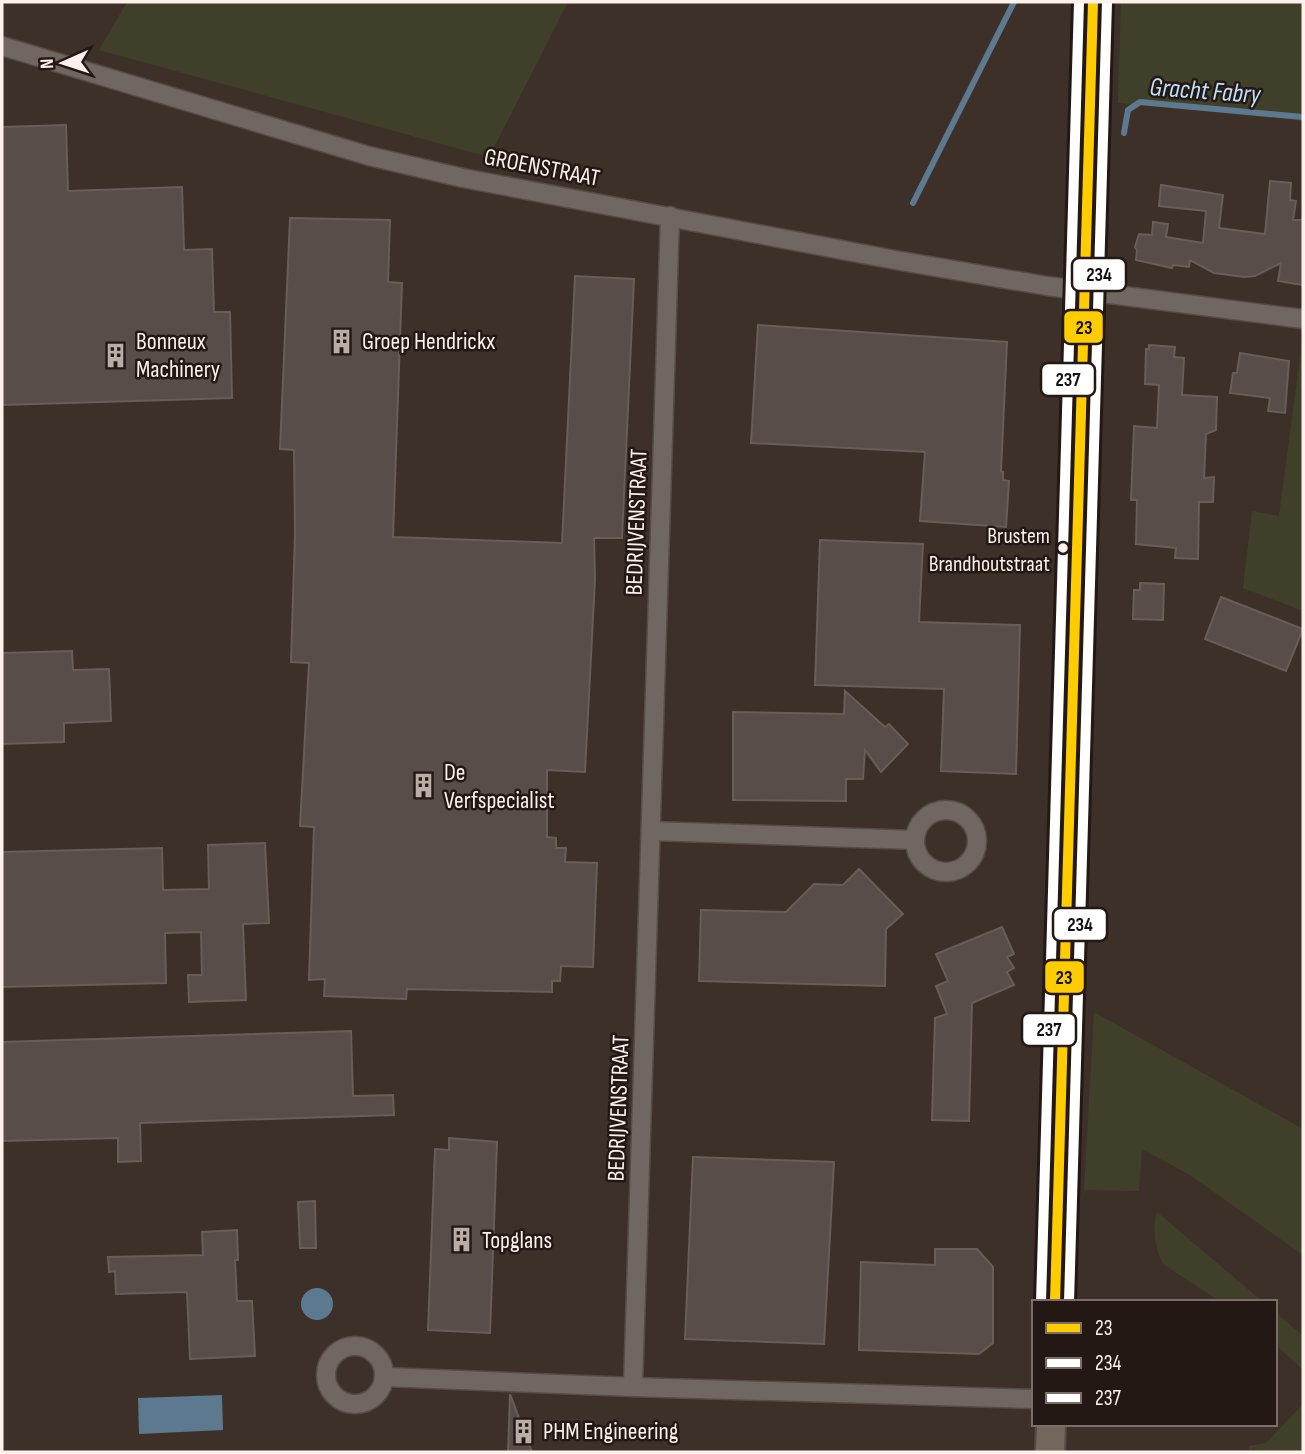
<svg xmlns="http://www.w3.org/2000/svg" width="1305" height="1454" font-family="'Sofia Sans Condensed',sans-serif">
  <rect width="100%" height="100%" fill="#3d3029"/>
  <!-- green -->
  <g fill="#40402a">
    <polygon points="127,2 568,2 489,157 99,50"/>
    <polygon points="1121,2 1303,2 1303,121 1118,103"/>
    <polygon points="1303,335 1303,611 1243,588 1252,511 1279,516"/>
    <polygon points="1094,1012 1303,1129 1303,1255 1190,1175 1142,1149 1139,1191 1084,1190"/>
    <path d="M 1157,1212 L 1263,1302 L 1221,1302 L 1163,1264 C 1155,1248 1152,1229 1157,1212 Z"/>
    <polygon points="1275,1312 1303,1336 1303,1370 1275,1344"/>
    <polygon points="1303,1404 1303,1452 1249,1452 1249,1446 1266,1443"/>
  </g>
  <!-- water -->
  <g fill="#5c798f">
    <circle cx="317" cy="1304" r="16"/>
    <polygon points="222,1395 223,1430 139,1434 138,1398"/>
  </g>
  <g fill="none" stroke-linecap="round" stroke-linejoin="round">
    <!-- stream -->
    <g stroke="#5c798f" stroke-width="6">
      <polyline points="1124,133 1128,110 1140,102 1303,117"/>
      <polyline points="913,203 1014,2"/>
    </g>
  </g>
  <!-- building -->
  <g fill="#584d48" stroke="#685d57" stroke-width="2">
    <polygon points="66,125 68,191 182,187 184,250 212,249 214,312 230,312 232,398 2,405 2,127"/>
    <polygon points="1270,181 1291,183 1290,200 1296,201 1293,220 1303,220 1303,285 1278,281 1281,263 1255,276 1244,277 1214,273 1190,260 1189,267 1173,265 1172,268 1136,260 1137,250 1135,247 1139,234 1152,235 1153,222 1168,224 1166,237 1203,243 1206,211 1159,206 1161,185 1223,195 1219,228 1265,234"/>
    <polygon points="290,218 390,220 388,282 402,283 393,537 562,543 575,276 634,279 622,538 594,538 595,579 585,772 547,770 547,837 556,838 556,848 566,848 565,862 597,863 593,967 561,966 560,981 552,981 552,992 407,989 406,999 324,996 325,979 309,980 314,827 300,826 309,663 291,662 295,533 294,450 280,449"/>
    <polygon points="758,325 1007,342 1001,471 1003,472 1003,480 1009,481 1006,527 920,521 925,452 751,443"/>
    <polygon points="1149,345 1175,347 1174,357 1184,358 1182,395 1217,397 1216,430 1206,434 1204,478 1214,477 1213,502 1199,502 1198,559 1175,558 1176,548 1136,544 1137,500 1131,500 1134,426 1157,428 1159,385 1145,384 1146,349 1149,349"/>
    <polygon points="1240,353 1289,361 1285,413 1268,411 1270,398 1230,393 1233,373 1237,373"/>
    <polygon points="820,540 923,544 919,622 1020,625 1016,774 941,771 944,689 815,685"/>
    <polygon points="1140,583 1164,584 1163,620 1133,619 1134,590 1140,590"/>
    <polygon points="1221,597 1303,629 1286,671 1205,639"/>
    <polygon points="72,651 73,670 109,669 111,721 64,723 64,742 2,744 2,653"/>
    <polygon points="845,691 885,727 889,724 908,744 881,772 865,750 863,779 846,779 846,801 733,800 733,712 844,714"/>
    <polygon points="265,843 269,923 243,924 246,1000 189,1002 188,975 202,975 201,932 165,933 166,983 2,987 2,852 162,848 163,890 209,889 208,845"/>
    <polygon points="859,869 903,914 886,929 885,986 699,981 701,910 786,912 814,884 843,885"/>
    <polygon points="1002,927 1014,954 1007,957 1014,968 1007,972 1014,985 972,1003 969,1121 932,1120 935,1018 947,1014 936,986 948,981 936,954"/>
    <polygon points="351,1031 353,1096 393,1095 394,1115 140,1123 141,1161 118,1162 118,1138 2,1141 2,1042"/>
    <polygon points="449,1138 497,1142 490,1333 428,1330 435,1149 449,1150"/>
    <polygon points="693,1157 834,1162 824,1344 685,1339"/>
    <polygon points="315,1201 316,1248 300,1248 298,1202"/>
    <polygon points="237,1230 238,1260 235,1260 237,1301 252,1301 255,1356 190,1359 187,1292 116,1294 115,1271 109,1272 108,1257 203,1255 202,1232"/>
    <polygon points="935,1249 977,1249 993,1267 993,1343 979,1354 859,1350 861,1262 935,1265"/>
    <polygon points="510,1394 532,1452 508,1452"/>
  </g>
  <g fill="none" stroke-linecap="round" stroke-linejoin="round">
    <defs>
      <g id="street">
        <polyline points="2,46 369,156 463,178 895,260 1047,286 1303,319"/>
        <circle cx="946" cy="841" r="31"/>
        <polyline points="651,831 915,840"/>
        <circle cx="355" cy="1375" r="29"/>
        <polyline points="384,1377 633,1387 1034,1399"/>
        <polyline points="633,1387 670,216"/>
      </g>
      <g id="primary">
        <polyline points="1055,1302 1093,2"/>
        <polyline points="1050,1452 1051,1424"/>
      </g>
    </defs>
    <!-- street casing -->
    <use href="#street" stroke="#564c46" stroke-width="21"/>
    <!-- primary casing -->
    <use href="#primary" stroke="#564c46" stroke-width="32"/>
    <!-- street -->
    <use href="#street" stroke="#716761" stroke-width="18"/>
    <!-- primary -->
    <use href="#primary" stroke="#73665d" stroke-width="28"/>
    <defs>
      <polyline id="bus-1" points="1055,1302 1093,2"/>
      <polyline id="bus-2" points="1069,1302 1107,2"/>
      <polyline id="bus-3" points="1041,1302 1079,2"/>
    </defs>
    <!-- bus-1 casing -->
    <use href="#bus-1" stroke="#231813" stroke-width="16"/>
    <!-- bus-2 casing -->
    <use href="#bus-2" stroke="#231813" stroke-width="16"/>
    <!-- bus-3 casing -->
    <use href="#bus-3" stroke="#231813" stroke-width="16"/>
    <!-- bus-1 -->
    <use href="#bus-1" stroke="#fc0" stroke-width="10"/>
    <!-- bus-2 -->
    <use href="#bus-2" stroke="#fff" stroke-width="10"/>
    <!-- bus-3 -->
    <use href="#bus-3" stroke="#fff" stroke-width="10"/>
  </g>
  <!-- icons -->
  <defs>
    <symbol id="building-bare" viewBox="-9 -9 18 18"><path d="M-4-6H4V6H1V3H-1V6H-4ZM-2.5-4.3h1.7v1.8h-1.7ZM.8-4.3h1.7v1.8H.8ZM-2.5-1h1.7V.8h-1.7ZM.8-1h1.7V.8H.8Z" fill="#baada6" stroke="#231813" stroke-width="2.5" paint-order="stroke"/></symbol>
  </defs>
  <g fill-rule="evenodd">
    <use href="#building-bare" x="324" y="324" width="35" height="35"/>
    <use href="#building-bare" x="98" y="338" width="35" height="35"/>
    <use href="#building-bare" x="406" y="768" width="35" height="35"/>
    <use href="#building-bare" x="444" y="1222" width="35" height="35"/>
    <use href="#building-bare" x="506" y="1414" width="35" height="35"/>
  </g>
  <!-- markers -->
  <circle fill="#fef0ea" stroke="#231813" stroke-width="2.5" cx="1063" cy="548" r="6"/>
  <g text-anchor="middle" stroke-width="5" stroke-linejoin="round" paint-order="stroke">
    <!-- bus labels -->
    <g font-size="22" fill="#fef0ea" stroke="#231813" text-anchor="end">
      <text x="1050" y="543">Brustem<tspan x="1050" dy="28">Brandhoutstraat</tspan></text>
    </g>
    <!-- street labels -->
    <g font-size="24" fill="#fef0ea" stroke="#231813">
      <text transform="translate(542 167) rotate(11)" y="8">GROENSTRAAT</text>
      <text transform="translate(636 522) rotate(-88)" y="8">BEDRIJVENSTRAAT</text>
      <text transform="translate(618 1108) rotate(-88)" y="8">BEDRIJVENSTRAAT</text>
    </g>
    <!-- poi labels -->
    <g font-size="24" fill="#fef0ea" stroke="#231813" text-anchor="start">
      <text x="136" y="349">Bonneux<tspan x="136" dy="28">Machinery</tspan></text>
      <text x="362" y="349">Groep Hendrickx</text>
      <text x="444" y="780">De<tspan x="444" dy="28">Verfspecialist</tspan></text>
      <text x="482" y="1248">Topglans</text>
      <text x="543" y="1439">PHM Engineering</text>
    </g>
    <!-- water labels -->
    <g font-size="26" font-style="italic" fill="#bee0fa" stroke="#231813">
      <text transform="translate(1205 90) rotate(4)" y="9">Gracht Fabry</text>
    </g>
  </g>
  <g stroke="#231813" stroke-width="2.5">
    <rect x="1072" y="258" width="54" height="33" rx="7" fill="#fff"/>
    <rect x="1063" y="310" width="41" height="34" rx="7" fill="#fc0"/>
    <rect x="1041" y="363" width="54" height="33" rx="7" fill="#fff"/>
    <rect x="1053" y="908" width="54" height="33" rx="7" fill="#fff"/>
    <rect x="1044" y="960" width="41" height="34" rx="7" fill="#fc0"/>
    <rect x="1022" y="1013" width="54" height="33" rx="7" fill="#fff"/>
  </g>
  <g font-size="19" text-anchor="middle" font-weight="bold" fill="#111">
    <text x="1099" y="281">234</text>
    <text x="1084" y="334">23</text>
    <text x="1068" y="386">237</text>
    <text x="1080" y="931">234</text>
    <text x="1064" y="984">23</text>
    <text x="1049" y="1036">237</text>
  </g>
  <!-- border -->
  <rect width="1305" height="1454" fill="none" stroke="#fef0ea" stroke-width="7"/>
  <!-- legend -->
  <rect x="1032" y="1300" width="245" height="126" fill="#231813" stroke="#7b6e69" stroke-width="2"/>
  <rect x="1046" y="1323" width="35" height="10" fill="#ffcc00" stroke="#7b6e69" stroke-width="2"/>
  <text x="1095" y="1335" font-size="21" fill="#fef0ea">23</text>
  <rect x="1046" y="1358" width="35" height="10" fill="#ffffff" stroke="#7b6e69" stroke-width="2"/>
  <text x="1095" y="1370" font-size="21" fill="#fef0ea">234</text>
  <rect x="1046" y="1393" width="35" height="10" fill="#ffffff" stroke="#7b6e69" stroke-width="2"/>
  <text x="1095" y="1405" font-size="21" fill="#fef0ea">237</text>
  <!-- north arrow -->
  <g transform="translate(63 63) rotate(267)" stroke="#231813" stroke-width="5" paint-order="stroke">
  <path d="M0-5L12 26L0 18L-12 26Z" fill="#fef0ea"/>
  <text y="-10" font-size="19" font-weight="bold" text-anchor="middle" fill="#fef0ea">N</text>
  </g>
</svg>
